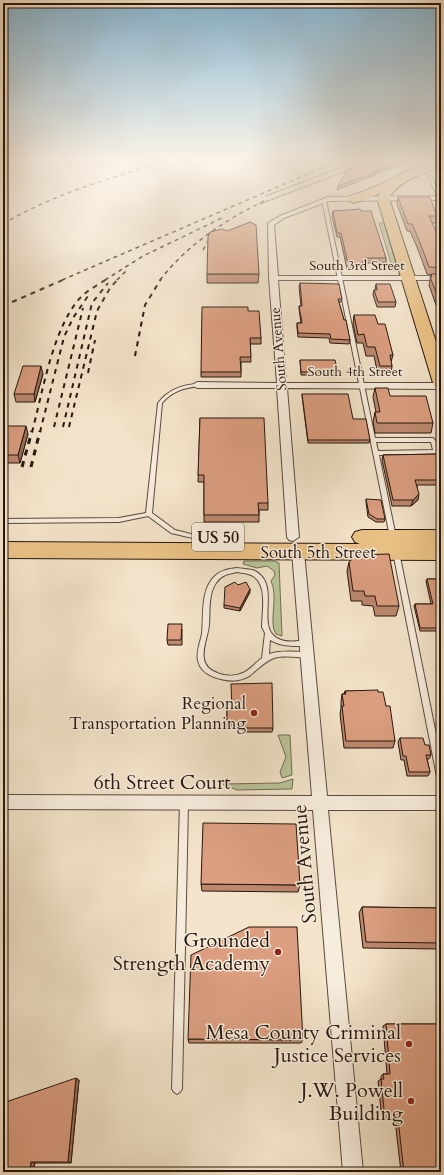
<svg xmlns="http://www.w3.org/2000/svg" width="444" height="1175" font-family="Cardo,serif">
  <rect width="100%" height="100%" fill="#f3e4cb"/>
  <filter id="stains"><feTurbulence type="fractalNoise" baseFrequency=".005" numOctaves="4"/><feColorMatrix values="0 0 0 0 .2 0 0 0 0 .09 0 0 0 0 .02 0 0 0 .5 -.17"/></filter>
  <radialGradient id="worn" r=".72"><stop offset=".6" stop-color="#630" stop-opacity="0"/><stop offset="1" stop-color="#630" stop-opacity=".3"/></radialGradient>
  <!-- green -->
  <g fill="#b9c599" stroke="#706e54">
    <polygon points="379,223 384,223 398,270 393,270"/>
    <path d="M 244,561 L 275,561 L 279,563 L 282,636 L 276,634 C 268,624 279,596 271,581 L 275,575 L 274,571 L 267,566 L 257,568 L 243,564 Z"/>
    <polygon points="278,735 290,735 292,775 282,778 280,772 286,757"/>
    <polygon points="293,779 292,789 237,790 223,784 280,783"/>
  </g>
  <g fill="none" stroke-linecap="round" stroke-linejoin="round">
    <defs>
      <g id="lane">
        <polygon points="425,168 428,169 441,197 441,202 439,201"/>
        <path d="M 324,199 L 326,200 L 375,438 L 433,438 L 435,440 L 437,445 L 441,445 L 441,449 L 438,449 L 439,452 L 436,454 L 379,455 L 396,537 L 393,539 L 390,537 L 322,200 ZM 376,442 L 431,442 L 433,450 L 378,451 Z"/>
        <path d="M 197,384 L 199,384 L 199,386 C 184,388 172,391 162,403 L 152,513 L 175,530 L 199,536 L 200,537 L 199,538 L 197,539 L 171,533 L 148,516 L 119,522 L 3,523 L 3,519 L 119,518 L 146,513 L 158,403 C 168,390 181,385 197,384 Z"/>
        <polygon points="396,550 399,552 441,759 441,780 438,779 437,777 393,552"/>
        <path d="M 237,568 C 242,569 250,569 255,571 C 283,586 252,630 281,640 C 289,643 298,641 306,640 L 308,641 L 309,643 L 308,645 L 306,646 C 291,646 283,647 270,640 L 269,654 C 281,650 294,652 307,652 L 309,653 L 310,655 L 309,657 L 307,658 C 296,657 284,655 274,658 C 266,661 260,667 254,672 C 243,683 228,682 214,677 C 206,674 200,669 198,661 C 196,652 200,643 202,634 C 204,615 200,590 215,576 C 221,570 229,569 237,568 ZM 237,572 C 242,573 248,573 253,576 C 268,585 262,612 262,627 L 265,633 L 262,658 C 256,662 250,670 243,673 C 231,679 206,674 204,659 C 202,648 208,636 209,625 C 210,612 208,594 216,583 C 221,575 228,574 237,572 Z"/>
        <polygon points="184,799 187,800 188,803 182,1089 180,1092 177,1094 174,1092 172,1089 180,803 181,800"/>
      </g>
      <g id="street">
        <polygon points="441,196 441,200 329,201 284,218 274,225 278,276 441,276 441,280 278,280 286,383 441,383 441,389 287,388 299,537 293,541 289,540 287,537 277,388 197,388 192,385 197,382 277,383 269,278 268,223 280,216 328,197"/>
        <polygon points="298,548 302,549 304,552 327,796 441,796 441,810 328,810 363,1172 343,1172 313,810 3,809 4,795 312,796 292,552 294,549"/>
      </g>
      <g id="highway">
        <path d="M 441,160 L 441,167 C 422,174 400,180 389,198 L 441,357 L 441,388 L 435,387 L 433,383 L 377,198 L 380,193 L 368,199 L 353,203 L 347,199 L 349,196 C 381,188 408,166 441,160 Z"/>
        <polygon points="362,530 441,530 441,560 3,558 3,542 360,544 355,542 352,537 355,532"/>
      </g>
    </defs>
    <!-- lane casing -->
    <use href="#lane" stroke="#5a4a3d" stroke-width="2"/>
    <!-- street casing -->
    <use href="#street" stroke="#5a4a3d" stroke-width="2"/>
    <!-- highway casing -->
    <use href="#highway" stroke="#27160e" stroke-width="2"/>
    <!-- path -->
    <g stroke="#27160e" stroke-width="1.5" stroke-dasharray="1.5 1" stroke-linecap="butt">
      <polyline points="266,196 360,160"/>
      <polyline points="260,204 351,169"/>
    </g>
    <!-- lane -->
    <use href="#lane" fill="#f7eddd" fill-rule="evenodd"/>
    <!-- street -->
    <use href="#street" fill="#f7eddd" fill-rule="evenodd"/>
    <!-- highway -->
    <use href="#highway" fill="#eac286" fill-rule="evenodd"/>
    <!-- rail-far2 -->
    <g stroke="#27160e" stroke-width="1.5" stroke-dasharray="4 4" stroke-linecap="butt">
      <path d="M 3,224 C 53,194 108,179 164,162"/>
      <polyline points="203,250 211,236"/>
      <polyline points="62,280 340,160"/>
      <polyline points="105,280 143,256 222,218"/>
      <polyline points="117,280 126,271"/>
      <path d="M 160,280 C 187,245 225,220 264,201"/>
    </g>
    <!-- rail-far1 -->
    <g stroke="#27160e" stroke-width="2" stroke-dasharray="5 5" stroke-linecap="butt">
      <polyline points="3,306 65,279"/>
      <polyline points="135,356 145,305 161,279"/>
      <polyline points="88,373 95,340"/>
      <polyline points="54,427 83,308"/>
      <polyline points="63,427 92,303 108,283"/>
      <polyline points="69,427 97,311 110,288 118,279"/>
      <path d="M 32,432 C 43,392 53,324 83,295 C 90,289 99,284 107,279"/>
      <polyline points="40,432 64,337 73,318 88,296"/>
    </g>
    <!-- rail -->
    <g stroke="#27160e" stroke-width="3" stroke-dasharray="6 6" stroke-linecap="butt">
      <polyline points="22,467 32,431"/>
      <polyline points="31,467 40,431"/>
    </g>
  </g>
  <!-- wall -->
  <g fill="#bc886e" stroke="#27160e">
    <polygon points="398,197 437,216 436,223 432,223 438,236 441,236 441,305 436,305 429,285 431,275 427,274 417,247 410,231 407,231 397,204"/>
    <polygon points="333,211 361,211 386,258 386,263 366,263 365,266 363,266 362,269 347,269 340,237 337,237 332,216"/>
    <polygon points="207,274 259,274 258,283 207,283"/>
    <polygon points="300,283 342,299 341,302 339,302 344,320 350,340 349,344 330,343 329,338 298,337 297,327 297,323 301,323 299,309 299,306 301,306 299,287"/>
    <polygon points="376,284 396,302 395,307 377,307 373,295 374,290 375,290"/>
    <polygon points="248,311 261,338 261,344 250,344 251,362 241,362 241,377 201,377 201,372"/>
    <polygon points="354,315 378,324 393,355 391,362 392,366 391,375 378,375 374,356 366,356 363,343 357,343 353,324"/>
    <polygon points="300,360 338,372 337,375 301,375"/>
    <polygon points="43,374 35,402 16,402 14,394"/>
    <polygon points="375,388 433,423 431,433 375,433 373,422 375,412 376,412 373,397"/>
    <polygon points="302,394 353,419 370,440 369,443 308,443 302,396"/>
    <polygon points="200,418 268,503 268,510 259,510 259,522 204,522 204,482 198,482"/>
    <polygon points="3,426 28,434 20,463 3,463"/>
    <polygon points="441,454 441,485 417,485 418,500 411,506 392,506 382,460 383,455"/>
    <polygon points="366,499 385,519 384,522 376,522 368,517 366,502"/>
    <polygon points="349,562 399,606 396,616 375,616 373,606 362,605 362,601 351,601 347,571"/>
    <polygon points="427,579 441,579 441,652 436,631 420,631 414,606 415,604 431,604 426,581"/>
    <polygon points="238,585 250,592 240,611 224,608 224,605"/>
    <polygon points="182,629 182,645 168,645 167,640"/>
    <polygon points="345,691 378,692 386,706 395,741 393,748 344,748 340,714 341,708 341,702 342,694 344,694"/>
    <polygon points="227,710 273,728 272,732 243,732 243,730 227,728"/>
    <polygon points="441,710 441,722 439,714"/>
    <polygon points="400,738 425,745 431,755 429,759 427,759 430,772 428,776 407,776 404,760 401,760 398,742"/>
    <polygon points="201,884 300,885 298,892 202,891"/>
    <polygon points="362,907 441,908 441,949 363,948 359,913"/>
    <polygon points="440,1019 441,1019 441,1172 401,1172 395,1120 382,1120 378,1081 381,1079 381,1076 383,1074 387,1074 383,1026 386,1024 437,1024 437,1021"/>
    <polygon points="188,1039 303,1040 301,1043 189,1043"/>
    <polygon points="79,1080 71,1163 35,1163 33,1172 3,1172"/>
  </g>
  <!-- shaded-wall -->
  <g fill="#996f5a" stroke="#27160e">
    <polygon points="403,160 411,160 375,174 375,175 337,190 338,186"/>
    <polygon points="41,366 43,374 35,402 34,394"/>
    <polygon points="26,426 28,434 20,463 18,455"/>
    <polygon points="419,494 418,500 411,506 413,500"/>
    <polygon points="250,589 250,592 240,611 240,608"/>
    <polygon points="76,1078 79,1080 71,1163 68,1162"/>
    <polygon points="31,1162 35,1163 33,1172 30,1172"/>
  </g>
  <!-- building -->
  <g fill="#db9e80" stroke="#27160e">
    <polygon points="374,160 403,160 374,171 375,172 338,186 345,173 350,169"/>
    <polygon points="398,197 430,197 437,216 429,216 438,236 441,236 441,268 429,267 419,240 412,224 408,224"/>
    <polygon points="360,209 361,211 371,211 386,258 365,258 366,261 362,261 363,264 348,264 341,233 337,233 333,211"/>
    <polygon points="250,222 256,225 259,274 207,274 208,237 210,232 222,229 227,231"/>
    <polygon points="431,274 441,274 441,297 438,297 430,277 432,277"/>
    <polygon points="300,283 339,284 342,299 338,299 344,320 346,320 350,340 331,339 330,334 298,333 297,323 302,323 299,306 302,306"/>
    <polygon points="376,284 390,284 396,302 378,302 374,290 377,290"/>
    <polygon points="202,307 248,307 248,311 259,311 261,338 250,338 251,357 240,357 241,372 201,372"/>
    <polygon points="354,315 375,315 378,324 385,324 393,355 390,355 392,366 380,366 375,347 367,347 364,334 358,335"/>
    <polygon points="300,360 335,360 338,372 301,372"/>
    <polygon points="23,366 41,366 34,394 14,394"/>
    <polygon points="375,388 388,388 390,396 426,396 433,423 377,423 375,412 380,412"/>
    <polygon points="302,394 348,394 353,419 366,419 370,440 308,440"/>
    <polygon points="200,418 264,418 268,503 258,503 259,515 204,515 204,475 198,475"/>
    <polygon points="3,426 26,426 18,455 3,455"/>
    <polygon points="441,454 441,467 439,467 441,473 441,480 415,480 419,494 413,500 393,500 383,455"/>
    <polygon points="366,499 381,500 385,519 377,519 369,514"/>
    <polygon points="389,554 399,606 377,606 375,596 365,596 364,591 353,591 349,562 357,555"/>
    <polygon points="427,579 441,579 441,646 437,628 420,628 418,618 415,604 433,604"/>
    <polygon points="235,582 238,585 246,582 250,589 240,608 224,605 225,587"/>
    <polygon points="168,624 182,624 181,640 167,640"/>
    <polygon points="272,683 273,728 243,728 243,725 227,724 227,710 232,710 231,684"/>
    <polygon points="378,690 378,692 383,692 386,706 390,706 395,741 346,741 342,706 344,706 342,694 346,694 345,691"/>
    <polygon points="400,738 423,738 425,745 429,745 431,755 426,755 430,772 409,772 406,756 403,756"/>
    <polygon points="203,823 296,824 300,885 201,884"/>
    <polygon points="362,907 441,908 441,943 366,942"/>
    <polygon points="249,927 297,927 303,1040 188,1039 191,955"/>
    <polygon points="386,1024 441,1024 441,1172 404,1172 398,1119 385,1119 381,1079 384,1079 383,1074 390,1074"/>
    <polygon points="76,1078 68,1162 31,1162 30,1172 3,1172 3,1103"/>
  </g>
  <!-- sky -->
  <linearGradient id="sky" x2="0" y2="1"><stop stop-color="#89b8d4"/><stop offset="0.49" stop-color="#faf3e8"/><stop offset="1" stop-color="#faf3e8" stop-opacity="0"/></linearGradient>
  <rect width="444" height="324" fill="url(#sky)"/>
  <!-- markers -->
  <g fill="#8f2418" stroke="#f7eddd" stroke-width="1.5">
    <circle cx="254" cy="713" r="4"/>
    <circle cx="278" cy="952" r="4"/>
    <circle cx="409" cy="1044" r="4"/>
    <circle cx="411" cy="1101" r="4"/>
  </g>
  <g text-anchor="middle" stroke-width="3" stroke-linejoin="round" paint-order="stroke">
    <!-- far-street labels -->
    <g font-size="14" fill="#27160e" stroke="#f7eddd">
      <text x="357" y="270">South 3rd Street</text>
      <text transform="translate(278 349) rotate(-95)" y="5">South Avenue</text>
      <text x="355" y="376">South 4th Street</text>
    </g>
    <!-- shield labels -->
    <rect fill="#f7eddd" stroke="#65564c" stroke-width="1" x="192" y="523" width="52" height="28" rx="3"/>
    <g font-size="16" font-weight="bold" fill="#27160e">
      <text x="218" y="543">US 50</text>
    </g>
    <!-- street labels -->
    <g font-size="17" fill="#27160e" stroke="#f7eddd">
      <text x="318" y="558">South 5th Street</text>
    </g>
    <!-- poi labels -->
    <g font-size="17" fill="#27160e" stroke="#f7eddd" text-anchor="end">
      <text x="246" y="709">Regional<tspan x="246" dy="20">Transportation Planning</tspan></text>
    </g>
    <!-- near-street labels -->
    <g font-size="20" fill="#27160e" stroke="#f7eddd">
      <text x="162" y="789">6th Street Court</text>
      <text transform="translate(304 864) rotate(-95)" y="7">South Avenue</text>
    </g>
    <!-- near-poi labels -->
    <g font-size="20" fill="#27160e" stroke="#f7eddd" text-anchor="end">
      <text x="270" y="947">Grounded<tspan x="270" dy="23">Strength Academy</tspan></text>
      <text x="401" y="1039">Mesa County Criminal<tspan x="401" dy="23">Justice Services</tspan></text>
      <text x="403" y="1097">J.W. Powell<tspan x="403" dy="23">Building</tspan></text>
    </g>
  </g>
  <!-- margin -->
  <rect width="444" height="1175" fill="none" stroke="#f3e4cb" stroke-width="16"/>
  <rect x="4" y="4" width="436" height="1167" fill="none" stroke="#27160e" stroke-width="2"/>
  <rect x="8" y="8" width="428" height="1159" fill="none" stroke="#27160e"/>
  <rect width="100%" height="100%" filter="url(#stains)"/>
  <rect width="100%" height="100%" fill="url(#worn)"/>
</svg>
